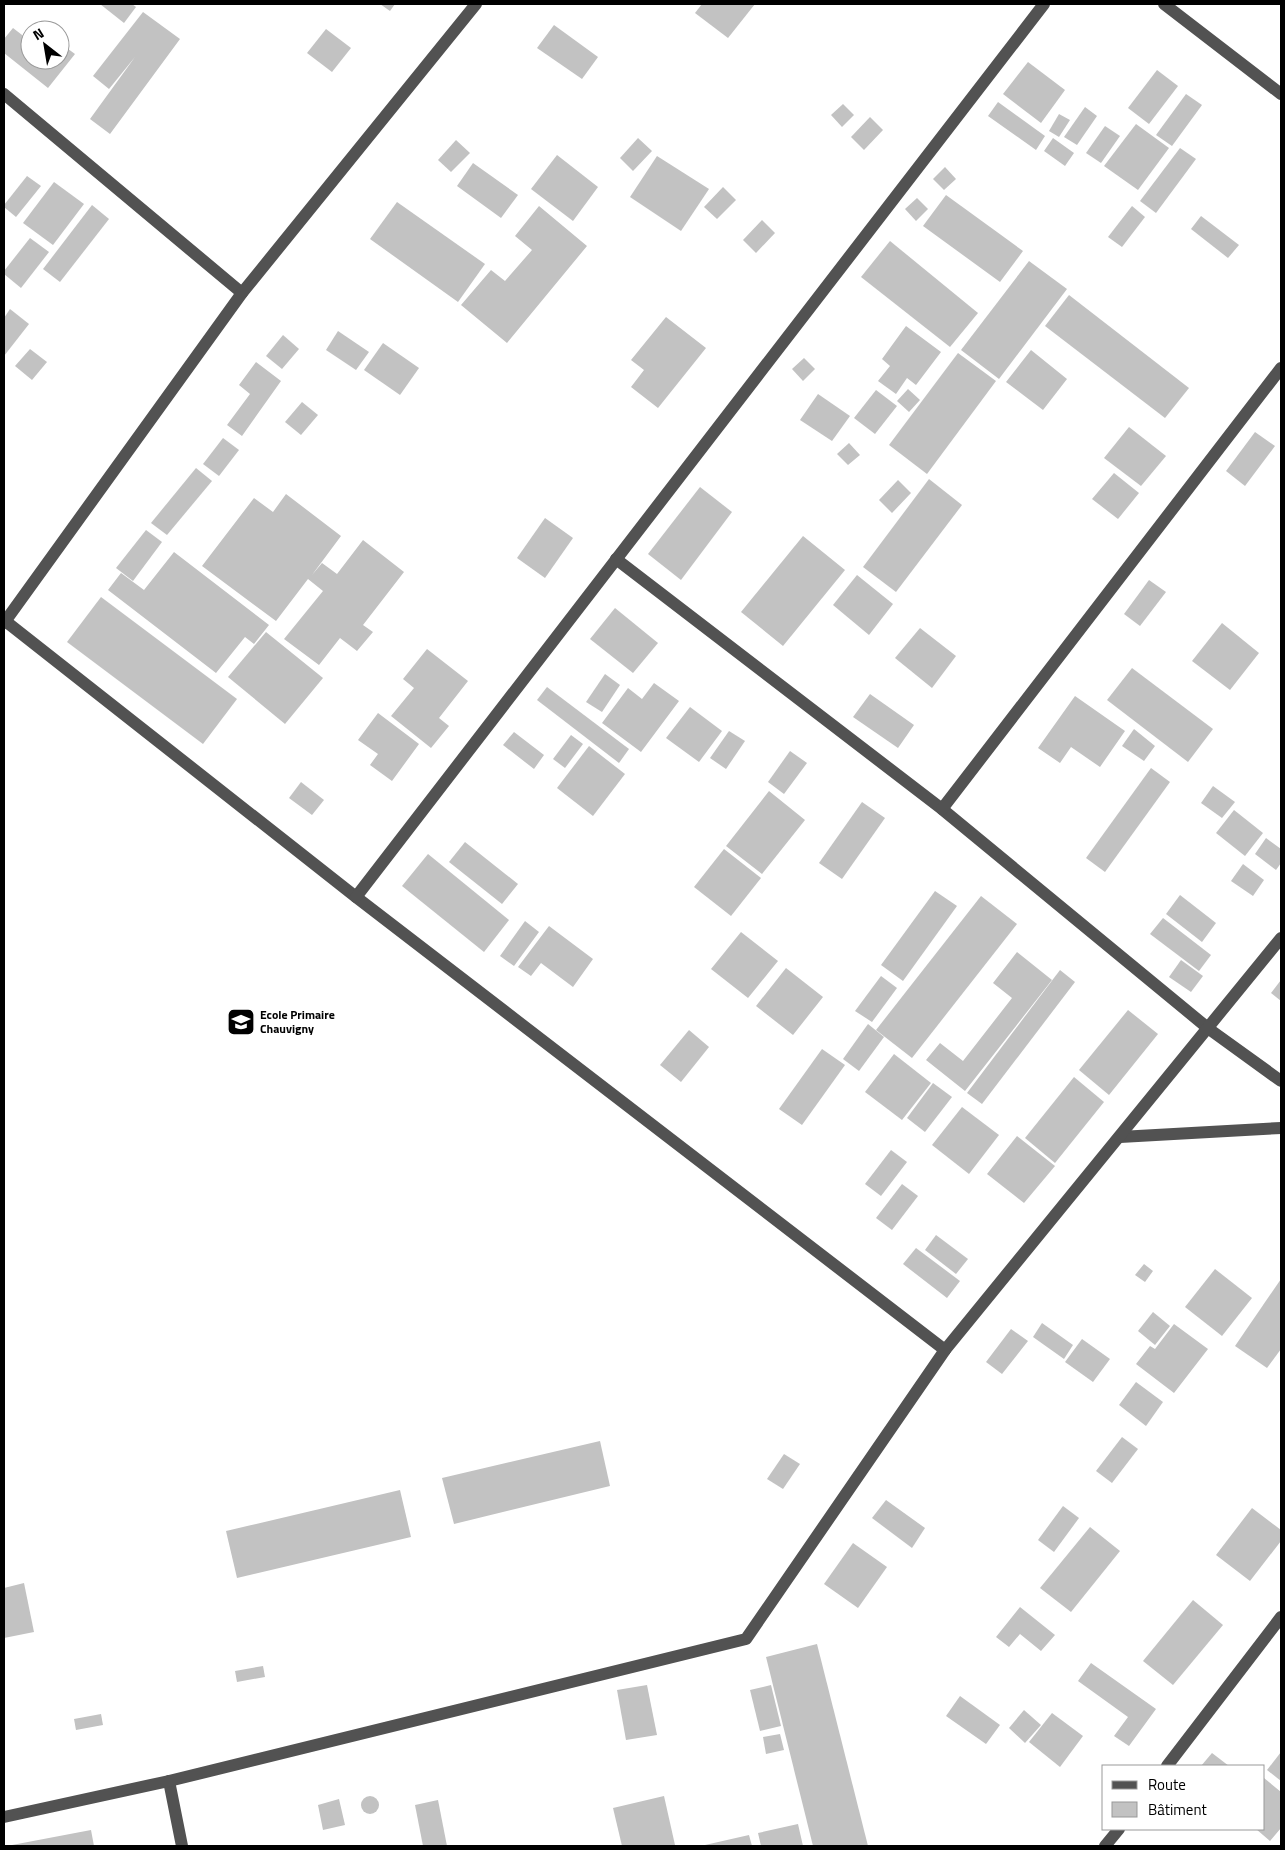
<svg xmlns="http://www.w3.org/2000/svg" width="1285" height="1850" font-family="'Titillium Web',sans-serif">
  <rect width="100%" height="100%" fill="#fff"/>
  <!-- building -->
  <g fill="#c2c2c2">
    <polygon points="100,4 132,4 136,7 124,23"/>
    <polygon points="380,4 395,4 390,11"/>
    <polygon points="702,4 755,4 728,38 695,13"/>
    <polygon points="143,12 180,39 110,134 90,119 135,57 109,89 93,76"/>
    <polygon points="554,25 598,57 582,79 537,48"/>
    <polygon points="13,28 26,38 30,33 30,60 60,60 60,43 75,54 48,88 4,53 4,39"/>
    <polygon points="326,29 351,48 332,72 307,53"/>
    <polygon points="1028,62 1065,90 1041,123 1003,94"/>
    <polygon points="1157,70 1178,86 1149,124 1128,108"/>
    <polygon points="1186,94 1202,105 1172,146 1156,135"/>
    <polygon points="998,102 1045,136 1036,150 988,116"/>
    <polygon points="843,104 854,115 842,127 831,115"/>
    <polygon points="1085,107 1097,116 1077,145 1064,137"/>
    <polygon points="1059,114 1070,120 1059,137 1049,131"/>
    <polygon points="870,117 883,130 864,150 851,137"/>
    <polygon points="1136,124 1169,148 1138,190 1104,166"/>
    <polygon points="1105,126 1120,136 1101,163 1086,153"/>
    <polygon points="638,138 652,151 633,171 620,158"/>
    <polygon points="1053,138 1074,153 1065,166 1044,151"/>
    <polygon points="456,140 470,153 451,172 438,160"/>
    <polygon points="1180,148 1196,159 1156,213 1140,201"/>
    <polygon points="557,155 598,187 573,221 531,189"/>
    <polygon points="657,156 709,189 681,231 630,197"/>
    <polygon points="473,163 518,195 501,218 457,186"/>
    <polygon points="945,167 956,179 944,190 933,179"/>
    <polygon points="27,176 41,186 16,217 4,207 4,205"/>
    <polygon points="54,182 84,204 53,245 23,223"/>
    <polygon points="723,187 736,200 717,219 704,207"/>
    <polygon points="946,195 1023,251 1000,282 923,226"/>
    <polygon points="917,198 928,209 916,221 905,209"/>
    <polygon points="397,202 485,264 458,302 370,239"/>
    <polygon points="92,205 109,219 60,282 43,269"/>
    <polygon points="539,206 587,246 507,343 461,305 491,270 505,281 532,250 515,236"/>
    <polygon points="1132,206 1145,217 1122,247 1108,237"/>
    <polygon points="1201,216 1239,245 1228,258 1191,229"/>
    <polygon points="762,220 775,233 756,253 743,240"/>
    <polygon points="30,238 49,252 21,288 4,274 4,271"/>
    <polygon points="890,241 978,313 950,347 861,277"/>
    <polygon points="1029,261 1067,289 999,379 961,350"/>
    <polygon points="1069,295 1189,388 1165,418 1045,326"/>
    <polygon points="10,309 29,324 4,356 4,318"/>
    <polygon points="666,317 706,348 658,408 631,387 644,370 631,360"/>
    <polygon points="906,326 941,352 916,385 907,378 896,394 878,381 890,366 882,359"/>
    <polygon points="338,331 369,352 356,370 326,350"/>
    <polygon points="283,335 299,349 282,369 266,356"/>
    <polygon points="383,343 419,368 400,395 364,370"/>
    <polygon points="30,349 47,362 32,380 15,366"/>
    <polygon points="1031,350 1067,379 1043,410 1006,382"/>
    <polygon points="958,353 996,381 927,474 889,445"/>
    <polygon points="804,358 815,369 803,381 792,369"/>
    <polygon points="256,362 281,381 242,436 227,425 250,394 239,385"/>
    <polygon points="908,389 920,400 909,412 897,401"/>
    <polygon points="876,390 897,406 875,434 854,418"/>
    <polygon points="818,394 850,416 832,441 800,420"/>
    <polygon points="302,402 318,415 301,435 285,422"/>
    <polygon points="1129,427 1166,456 1141,486 1104,458"/>
    <polygon points="1255,432 1275,446 1245,486 1226,471"/>
    <polygon points="223,438 239,450 219,476 203,464"/>
    <polygon points="849,443 860,455 848,465 837,454"/>
    <polygon points="196,468 212,481 167,535 151,523"/>
    <polygon points="1114,473 1139,493 1118,519 1092,499"/>
    <polygon points="929,479 962,505 896,592 863,567"/>
    <polygon points="898,480 911,493 892,513 879,500"/>
    <polygon points="700,487 732,512 681,580 648,554"/>
    <polygon points="286,494 341,536 312,575 322,563 337,574 363,540 404,572 363,625 373,632 357,651 340,638 319,665 284,639 323,591 308,579 276,621 202,566 254,498 273,512"/>
    <polygon points="545,518 573,538 545,578 517,558"/>
    <polygon points="146,530 162,542 133,581 116,568"/>
    <polygon points="803,536 845,570 783,646 741,612"/>
    <polygon points="174,552 269,625 254,644 245,637 216,673 108,590 121,573 144,590"/>
    <polygon points="857,575 893,604 869,635 833,605"/>
    <polygon points="1149,580 1166,592 1140,626 1124,614"/>
    <polygon points="101,597 237,699 203,744 67,642"/>
    <polygon points="615,608 658,643 633,673 590,639"/>
    <polygon points="1222,623 1259,653 1230,690 1192,661"/>
    <polygon points="920,628 956,656 932,688 895,658"/>
    <polygon points="266,632 323,678 285,724 228,677"/>
    <polygon points="427,649 468,681 439,718 449,726 431,748 391,716 414,688 403,679"/>
    <polygon points="1132,668 1213,729 1188,762 1107,700"/>
    <polygon points="605,674 620,685 602,712 586,702"/>
    <polygon points="654,683 679,701 641,752 602,723 628,688 642,699"/>
    <polygon points="547,687 629,749 619,763 537,700"/>
    <polygon points="870,694 914,725 898,748 853,717"/>
    <polygon points="1075,696 1125,731 1100,767 1071,747 1060,763 1038,748"/>
    <polygon points="690,707 722,731 699,762 666,738"/>
    <polygon points="378,713 419,744 392,781 370,765 378,754 358,740"/>
    <polygon points="1134,729 1155,746 1144,761 1122,746"/>
    <polygon points="729,731 745,741 726,769 710,758"/>
    <polygon points="514,732 544,755 534,769 503,745"/>
    <polygon points="571,735 583,744 565,768 553,759"/>
    <polygon points="589,746 625,774 593,816 557,788"/>
    <polygon points="790,751 807,763 784,794 768,782"/>
    <polygon points="1151,768 1170,782 1105,872 1086,858"/>
    <polygon points="301,782 324,800 312,815 289,798"/>
    <polygon points="1213,786 1235,802 1222,818 1201,803"/>
    <polygon points="769,791 805,820 762,874 726,846"/>
    <polygon points="862,802 885,818 842,879 819,863"/>
    <polygon points="1234,810 1263,833 1245,856 1216,833"/>
    <polygon points="1266,838 1281,849 1281,863 1276,870 1255,854"/>
    <polygon points="465,842 518,884 502,904 449,862"/>
    <polygon points="724,849 761,878 731,916 694,887"/>
    <polygon points="428,854 509,920 484,952 402,886"/>
    <polygon points="1243,864 1264,880 1253,896 1231,881"/>
    <polygon points="935,891 957,906 903,981 881,965"/>
    <polygon points="1180,895 1216,923 1202,942 1166,914"/>
    <polygon points="981,896 1017,924 912,1058 876,1030"/>
    <polygon points="1163,918 1211,955 1199,971 1150,934"/>
    <polygon points="525,921 539,932 514,966 500,956"/>
    <polygon points="549,926 593,959 573,987 541,963 531,976 518,967"/>
    <polygon points="741,932 778,961 748,998 711,969"/>
    <polygon points="1017,952 1052,980 965,1091 926,1060 940,1043 963,1061 1012,998 993,983"/>
    <polygon points="1181,960 1203,976 1191,992 1169,977"/>
    <polygon points="786,968 823,997 793,1035 756,1006"/>
    <polygon points="1060,970 1075,982 982,1104 967,1093"/>
    <polygon points="881,976 897,988 872,1022 855,1011"/>
    <polygon points="1281,980 1281,1001 1271,993"/>
    <polygon points="1128,1010 1158,1034 1109,1095 1079,1070"/>
    <polygon points="868,1024 884,1037 859,1071 843,1059"/>
    <polygon points="689,1030 709,1047 681,1082 660,1065"/>
    <polygon points="822,1049 845,1065 802,1125 779,1109"/>
    <polygon points="894,1054 931,1083 902,1120 865,1092"/>
    <polygon points="1074,1077 1104,1102 1055,1163 1025,1138"/>
    <polygon points="933,1083 952,1097 925,1132 907,1118"/>
    <polygon points="962,1107 999,1135 969,1174 932,1145"/>
    <polygon points="1017,1136 1055,1166 1024,1203 987,1174"/>
    <polygon points="891,1150 907,1162 881,1196 865,1184"/>
    <polygon points="902,1184 918,1196 892,1230 876,1218"/>
    <polygon points="936,1235 968,1259 956,1274 925,1250"/>
    <polygon points="916,1248 960,1281 947,1298 903,1264"/>
    <polygon points="1144,1264 1153,1271 1145,1282 1135,1275"/>
    <polygon points="1215,1269 1252,1298 1222,1336 1185,1307"/>
    <polygon points="1281,1279 1281,1349 1267,1368 1235,1346"/>
    <polygon points="1153,1312 1170,1326 1155,1345 1138,1331"/>
    <polygon points="1042,1323 1073,1345 1064,1359 1033,1337"/>
    <polygon points="1174,1324 1208,1349 1174,1393 1136,1364 1150,1346 1155,1349"/>
    <polygon points="1011,1329 1028,1341 1002,1374 986,1362"/>
    <polygon points="1082,1339 1110,1359 1093,1382 1065,1362"/>
    <polygon points="1136,1382 1163,1402 1146,1426 1119,1405"/>
    <polygon points="1122,1437 1138,1449 1112,1483 1096,1471"/>
    <polygon points="600,1441 610,1486 454,1524 442,1478"/>
    <polygon points="784,1454 800,1464 783,1489 767,1479"/>
    <polygon points="400,1490 411,1537 237,1578 226,1531"/>
    <polygon points="886,1500 925,1528 912,1548 872,1518"/>
    <polygon points="1063,1506 1079,1518 1054,1552 1038,1540"/>
    <polygon points="1252,1508 1281,1530 1281,1541 1250,1581 1216,1555"/>
    <polygon points="1090,1527 1120,1551 1071,1612 1040,1588"/>
    <polygon points="853,1543 887,1567 858,1608 824,1584"/>
    <polygon points="24,1583 34,1632 4,1638 4,1588"/>
    <polygon points="1193,1600 1223,1625 1173,1685 1143,1661"/>
    <polygon points="1020,1607 1055,1635 1041,1651 1020,1634 1009,1647 996,1637"/>
    <polygon points="817,1644 868,1846 813,1846 766,1657"/>
    <polygon points="1091,1663 1156,1709 1129,1746 1114,1736 1128,1717 1078,1681"/>
    <polygon points="263,1666 265,1677 237,1682 235,1671"/>
    <polygon points="647,1685 657,1735 626,1740 617,1690"/>
    <polygon points="771,1685 781,1726 760,1731 750,1690"/>
    <polygon points="960,1696 1000,1725 986,1744 946,1716"/>
    <polygon points="1024,1710 1041,1725 1025,1743 1009,1728"/>
    <polygon points="1052,1713 1083,1736 1060,1767 1029,1742"/>
    <polygon points="101,1714 103,1725 76,1730 74,1719"/>
    <polygon points="780,1734 784,1750 766,1754 763,1737"/>
    <polygon points="1281,1752 1281,1781 1267,1770"/>
    <polygon points="1212,1753 1229,1766 1201,1766"/>
    <polygon points="1264,1778 1281,1792 1281,1828 1270,1841 1256,1829 1264,1829"/>
    <polygon points="664,1796 675,1845 668,1846 622,1846 613,1808"/>
    <circle cx="370" cy="1805" r="9"/>
    <polygon points="339,1799 345,1825 323,1830 318,1805"/>
    <polygon points="438,1800 447,1846 423,1846 415,1805"/>
    <polygon points="798,1824 803,1846 761,1846 758,1833"/>
    <polygon points="91,1830 94,1846 12,1846 12,1845"/>
    <polygon points="749,1835 752,1846 705,1846 705,1845"/>
  </g>
  <g fill="none" stroke-linecap="round" stroke-linejoin="round">
    <!-- minor -->
    <g stroke="#525252" stroke-width="12">
      <polyline points="1164,4 1281,94"/>
      <polyline points="4,94 242,293"/>
      <polyline points="616,559 942,809 1209,1029 1281,1081"/>
      <polyline points="4,620 356,897 945,1350"/>
      <polyline points="4,623 242,293 476,4"/>
      <polyline points="942,809 1281,368"/>
      <polyline points="356,897 1044,4"/>
      <polyline points="1120,1137 1281,1128"/>
      <polyline points="1167,1766 1281,1617"/>
      <polyline points="169,1781 182,1846"/>
      <polyline points="4,1817 169,1781 746,1639 945,1350 1281,938"/>
      <polyline points="1105,1846 1119,1829"/>
    </g>
  </g>
  <!-- icons -->
  <defs>
    <symbol id="school-square" viewBox="-11 -11 22 22"><rect x="-9" y="-9" width="18" height="18" rx="4" fill="#000" stroke="#fff"/><path d="M0-5L7-2L0 1L-7-2ZM-4 1L0 2.5L4 1V4Q0 6-4 4Z" fill="#fff"/></symbol>
  </defs>
  <g fill-rule="evenodd">
    <use href="#school-square" x="225" y="1006" width="32" height="32"/>
  </g>
  <g text-anchor="middle" stroke-width="4" stroke-linejoin="round" paint-order="stroke">
    <!-- poi labels -->
    <g font-size="12" font-weight="bold" fill="#000" stroke="#fff" text-anchor="start">
      <text x="260" y="1019">Ecole Primaire<tspan x="260" dy="14">Chauvigny</tspan></text>
    </g>
  </g>
  <!-- border -->
  <rect width="1285" height="1850" fill="none" stroke="#000000" stroke-width="10"/>
  <!-- legend -->
  <rect x="1102" y="1765" width="162" height="65" fill="#ffffff" stroke="#999999"/>
  <rect x="1112" y="1781" width="25" height="8" fill="#525252" stroke="#999999"/>
  <text x="1148" y="1790" font-size="15" fill="#000000">Route</text>
  <rect x="1112" y="1802" width="25" height="15" fill="#c2c2c2" stroke="#999999"/>
  <text x="1148" y="1815" font-size="15" fill="#000000">Bâtiment</text>
  <!-- north arrow -->
  <g transform="translate(45 45) rotate(329)"><circle r="24" fill="#ffffff" stroke="#999999"/>
  <path d="M0-4L9 19L0 12L-9 19Z" fill="#000000"/>
  <text y="-8" font-size="14" font-weight="bold" text-anchor="middle" fill="#000000">N</text>
  </g>
</svg>
